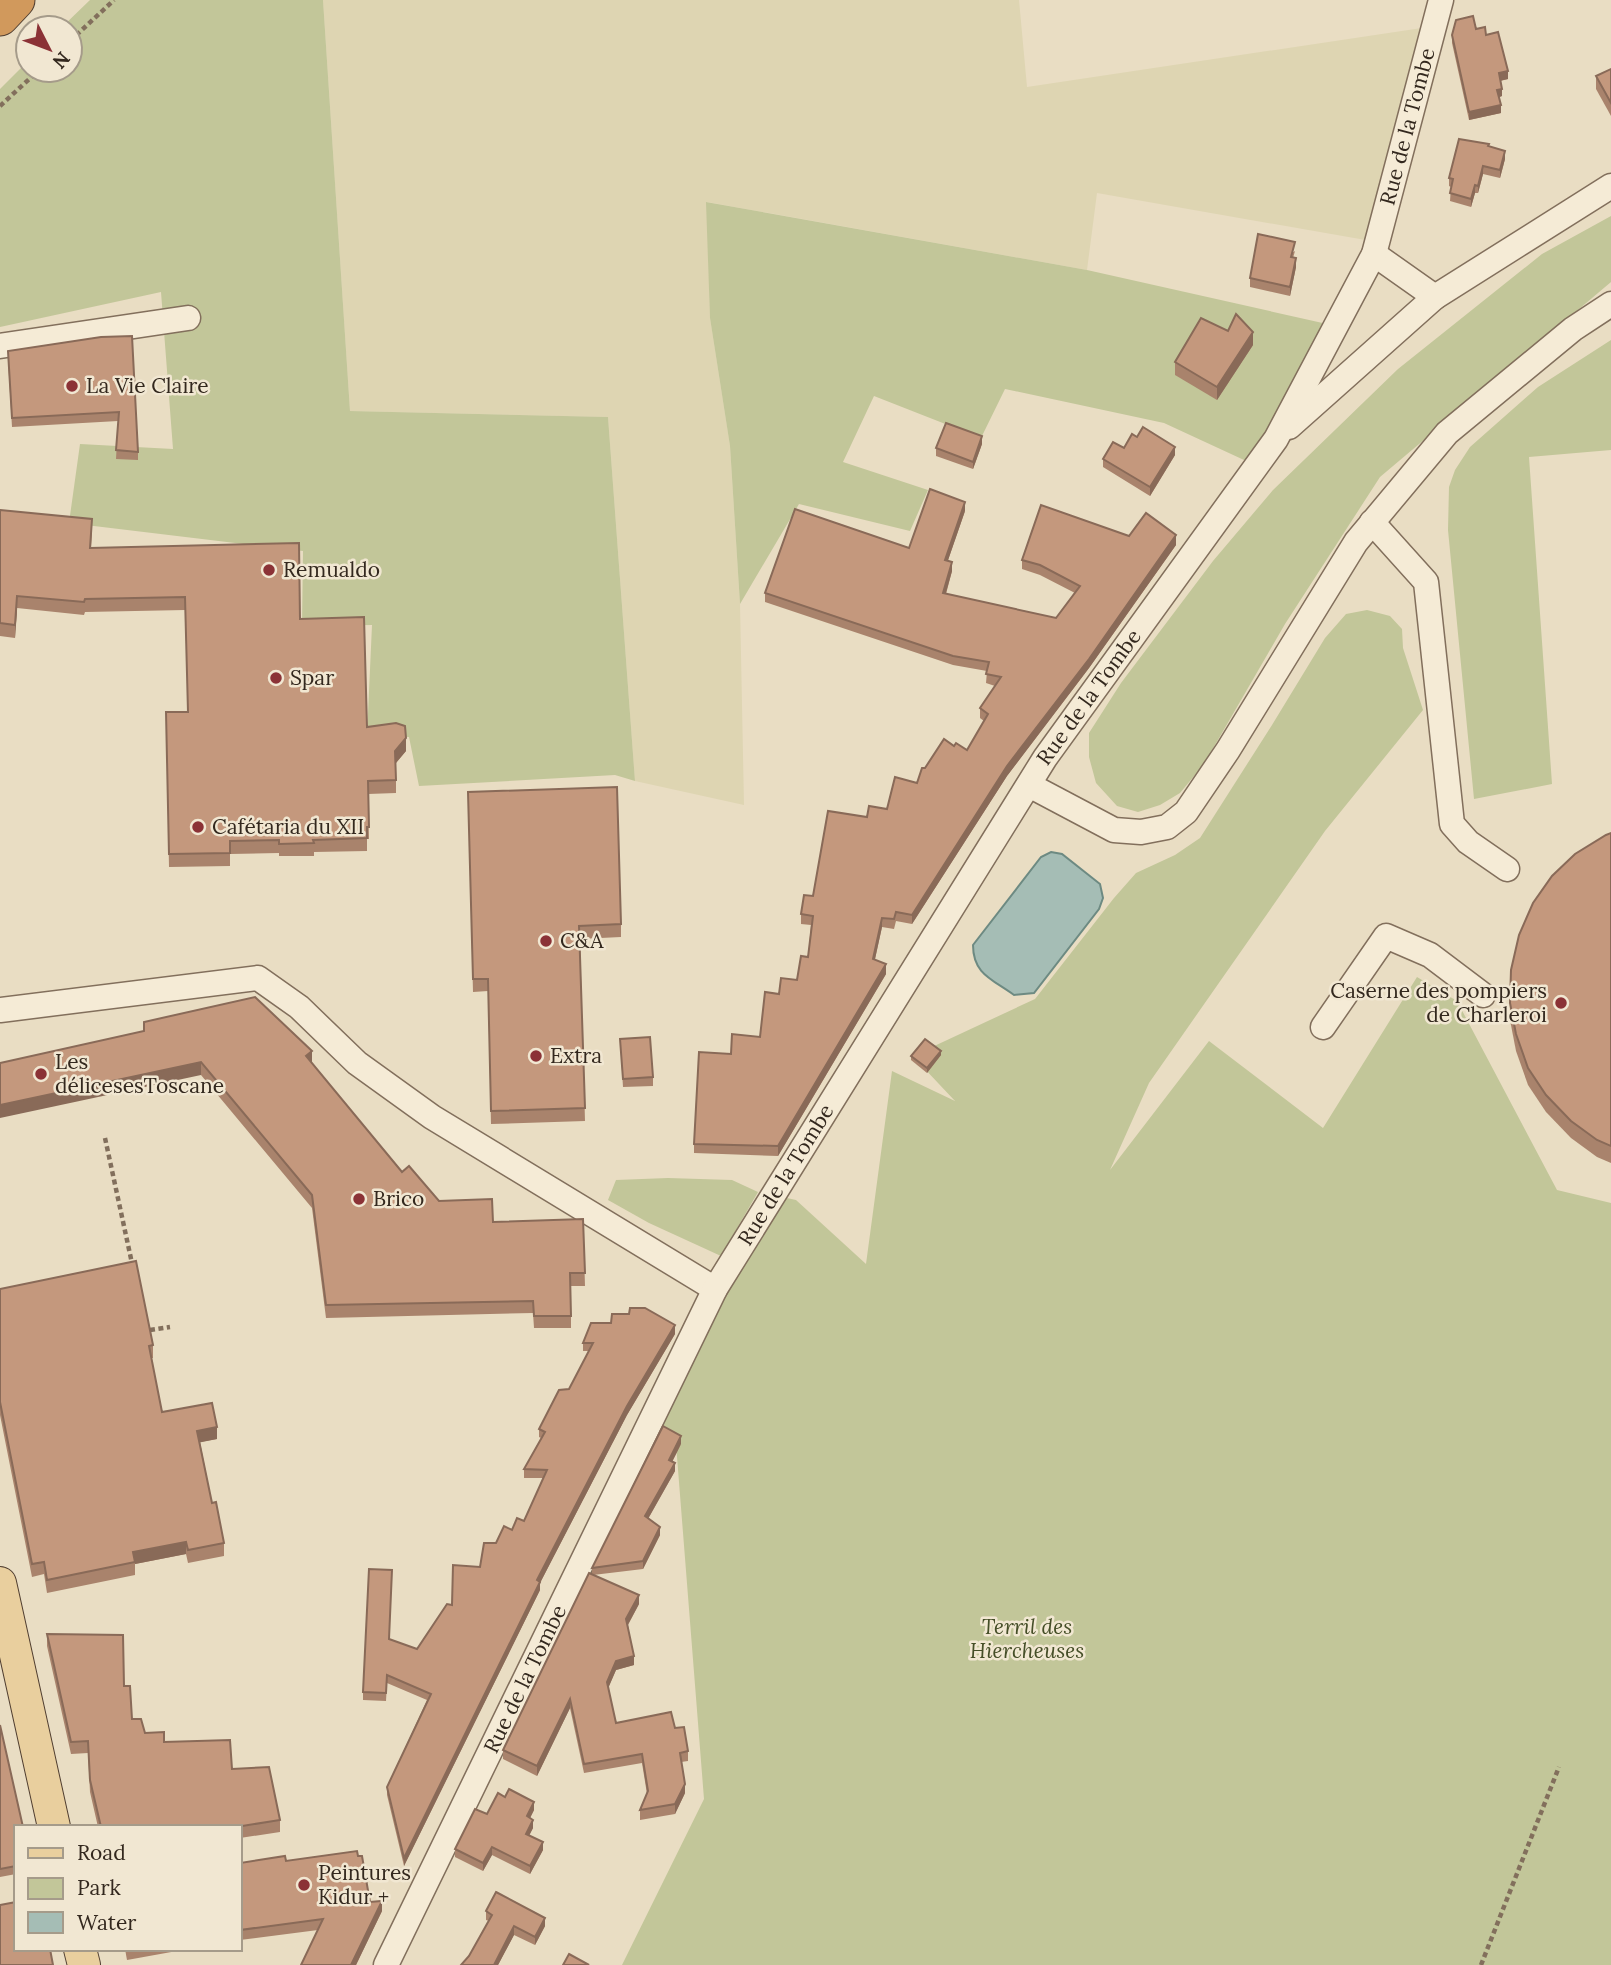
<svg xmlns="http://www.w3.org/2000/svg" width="1611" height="1965" font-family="Lora,serif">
  <rect width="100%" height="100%" fill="#e9ddc3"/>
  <!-- farmland -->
  <polygon fill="#ded5b2" points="323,0 1019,0 1027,87 1435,26 1377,242 1097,193 1087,270 707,202 710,318 730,446 740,604 744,805 635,781 608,417 350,411"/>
  <!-- green -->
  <g fill="#c2c699">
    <polygon points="90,0 323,0 350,411 608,417 635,781 615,775 419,786 409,737 367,736 372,625 302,626 303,551 69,523 80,444 173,449 161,292 0,327 0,89 28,61 28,70 70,70 70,28 61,28"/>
    <polygon points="706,202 1087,270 1336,326 1257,466 1164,423 1005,389 981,438 874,396 843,462 928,490 910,531 799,504 740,604 730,446 710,318"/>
    <polygon points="1611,216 1611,282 1380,477 1285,624 1204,764 1180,793 1160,805 1138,812 1117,806 1096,783 1089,757 1089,733 1121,683 1213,561 1273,490 1398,369 1542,254"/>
    <polygon points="1611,340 1611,450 1529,457 1552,784 1474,799 1448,530 1449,487 1455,470 1470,447 1538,387"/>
    <polygon points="1367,610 1390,616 1402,629 1403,648 1423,710 1325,831 1149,1083 1110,1170 1209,1041 1323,1128 1417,977 1457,1001 1557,1190 1611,1203 1611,1965 622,1965 704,1799 676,1444 653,1415 773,1195 796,1200 866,1264 892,1071 955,1101 922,1066 930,1048 1035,999 1114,898 1136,873 1175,855 1200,838 1272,725 1325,638 1346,614"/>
    <polygon points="668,1178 732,1180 758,1192 721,1256 649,1223 608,1200 616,1180"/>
  </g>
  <!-- water -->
  <path fill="#a5bdb5" stroke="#6d8a82" stroke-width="2" d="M 1051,852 L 1062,854 L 1100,884 L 1103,898 L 1099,909 L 1034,993 L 1014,995 C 992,979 973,974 973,945 L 1041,857 Z"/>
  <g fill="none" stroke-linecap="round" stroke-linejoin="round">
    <defs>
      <g id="minor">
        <polyline points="1374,254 1435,297"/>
        <polyline points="0,346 188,318"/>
        <polyline points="1289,427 1435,297 1611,186"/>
        <polyline points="1372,522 1426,582 1452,824 1468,842 1507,869"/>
        <polyline points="1029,785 1114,830 1141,832 1167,827 1186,812 1228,750 1356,542 1447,433 1573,329 1611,304"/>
        <polyline points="0,1010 258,978 299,1007 357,1063 432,1117 715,1289"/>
        <polyline points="1323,1027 1386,936 1430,955 1483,995"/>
        <path id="s1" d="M 386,1965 L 715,1289 L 1045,758 L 1276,439 L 1374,254 L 1441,0"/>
      </g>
      <g id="major">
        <polyline points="0,1583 54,1827"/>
        <polyline points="80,1949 84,1965"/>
      </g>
      <polyline id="highway" points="0,17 16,0"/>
    </defs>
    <!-- minor casing -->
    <use href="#minor" stroke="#826f5c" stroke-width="27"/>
    <!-- major casing -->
    <use href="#major" stroke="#503e30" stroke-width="34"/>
    <!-- highway casing -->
    <use href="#highway" stroke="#503e30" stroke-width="39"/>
    <!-- path -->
    <g stroke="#826f5c" stroke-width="4.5" stroke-dasharray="5 3.5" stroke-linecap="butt">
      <polyline points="70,41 114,0"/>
      <polyline points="0,106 39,70"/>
      <polyline points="105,1138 133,1268"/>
      <polyline points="150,1330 170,1327"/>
      <polyline points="1481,1965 1559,1767"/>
    </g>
    <!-- minor -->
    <use href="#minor" stroke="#f5ebd6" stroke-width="24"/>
    <!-- major -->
    <use href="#major" stroke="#e9cf9e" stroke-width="32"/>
    <!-- highway -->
    <use href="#highway" stroke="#d1995c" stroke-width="37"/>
  </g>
  <!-- wall -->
  <g fill="#a9836c">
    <polygon points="1476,29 1486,35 1508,79 1500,81 1502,96 1499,97 1501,113 1469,120 1452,43 1452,35"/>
    <polygon points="1611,69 1611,116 1596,89 1596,76"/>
    <polygon points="1489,146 1505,159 1500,178 1483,174 1478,193 1475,193 1471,207 1450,201 1451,187 1449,186 1449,178"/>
    <polygon points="1295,251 1293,258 1296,267 1290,296 1250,287 1250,278"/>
    <polygon points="101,337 138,452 138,460 116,459 118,421 12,427 8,360"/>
    <polygon points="1253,345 1217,400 1175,375 1175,362"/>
    <polygon points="982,444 973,469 936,456 936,448"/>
    <polygon points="1124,448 1175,455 1150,496 1103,467 1103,459"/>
    <polygon points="0,510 92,532 91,548 300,619 367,727 406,751 396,763 396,793 368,794 369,839 367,839 367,851 314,852 314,856 279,856 279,853 230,854 230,866 169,867 166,712 188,712 185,610 85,612 84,615 17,608 15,638 0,636"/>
    <polygon points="965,511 948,560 952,571 946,594 1056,618 1075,593 1040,575 1022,569 1022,560 1129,536 1176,545 1089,668 1007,776 912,924 896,921 894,929 882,927 875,959 886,974 778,1156 694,1153 694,1144 731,1054 760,1037 779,994 797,980 808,957 811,925 801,924 801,914 867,817 887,809 917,783 925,768 954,746 967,750 984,721 980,718 980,708 995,686 986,683 987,671 953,665 765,602 765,593 909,548"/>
    <polygon points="468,792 621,924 621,937 580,939 585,1121 491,1124 488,991 473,992"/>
    <polygon points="1611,833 1611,1163 1597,1157 1571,1138 1546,1112 1528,1085 1516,1051 1510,1020 1511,970"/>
    <polygon points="144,1022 312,1063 402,1172 439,1201 493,1222 583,1219 585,1286 571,1286 571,1328 534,1328 533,1313 326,1318 312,1208 201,1075 144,1032"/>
    <polygon points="620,1039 653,1077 653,1086 623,1087"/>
    <polygon points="941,1055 927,1073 911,1060 911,1056"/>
    <polygon points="0,1289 153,1345 153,1358 151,1358 162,1412 217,1439 200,1442 212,1503 224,1543 224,1556 188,1563 186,1554 135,1564 135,1575 47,1593 44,1574 32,1577 0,1415"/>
    <polygon points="675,1334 627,1415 540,1583 540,1590 404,1866 387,1795 387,1787 427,1700 387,1683 386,1701 363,1700 363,1692 389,1639 417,1649 452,1605 480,1567 496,1543 524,1521 543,1478 524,1478 524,1469 541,1438 539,1437 539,1429 569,1389 589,1351 583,1351 583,1343"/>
    <polygon points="681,1444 672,1462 675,1471 648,1519 660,1535 643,1569 593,1575 639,1604 628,1625 634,1665 616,1670 608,1688 616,1723 675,1728 688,1751 688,1761 681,1762 685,1793 675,1814 640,1820 640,1810 647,1794 642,1763 584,1773 570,1708 537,1776 503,1759 503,1750 592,1575 592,1568"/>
    <polygon points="47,1634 124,1686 132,1719 145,1733 164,1742 232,1769 280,1820 280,1832 240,1838 240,1827 98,1827 90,1792 88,1753 71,1754 47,1646"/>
    <polygon points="0,1725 16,1827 16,1874 0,1877"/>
    <polygon points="534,1810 530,1818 533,1828 529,1835 543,1850 530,1874 492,1855 483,1871 455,1857 455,1849 487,1814"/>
    <polygon points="358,1856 370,1902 382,1911 356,1965 301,1965 318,1930 240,1940 240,1863"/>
    <polygon points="486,1911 545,1926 535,1945 514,1935 498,1965 461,1965 469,1956 489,1921 486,1920"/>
    <polygon points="125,1949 188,1949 127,1960"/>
  </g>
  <!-- shaded-wall -->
  <g fill="#896a58">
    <polygon points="1508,71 1508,79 1499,81 1499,73"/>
    <polygon points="1502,89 1502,96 1497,98 1497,90"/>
    <polygon points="1501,105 1501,113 1469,120 1469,112"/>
    <polygon points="1505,151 1505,159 1500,178 1500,170"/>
    <polygon points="1483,166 1483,174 1478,193 1478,186"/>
    <polygon points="1475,185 1475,193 1471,207 1471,199"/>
    <polygon points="1296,258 1296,267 1290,296 1290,287"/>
    <polygon points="1253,332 1253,345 1217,400 1217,387"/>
    <polygon points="982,436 982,444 973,469 973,462"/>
    <polygon points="1175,447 1175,455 1150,496 1150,487"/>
    <polygon points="965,502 965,511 945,569 945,560"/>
    <polygon points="1176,535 1176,545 1089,668 1007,776 912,924 912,915 1007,766"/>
    <polygon points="952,562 952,571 943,603 943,593"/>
    <polygon points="17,596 17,608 15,638 15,625"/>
    <polygon points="406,738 406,751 395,764 395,751"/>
    <polygon points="882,918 882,927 873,968 873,959"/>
    <polygon points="886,964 886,974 778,1156 778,1146"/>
    <polygon points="312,1051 312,1064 306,1056"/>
    <polygon points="941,1051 941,1055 927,1073 927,1068"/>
    <polygon points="201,1062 201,1075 0,1118 0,1105"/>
    <polygon points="675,1325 675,1334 627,1415 540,1583 540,1590 404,1866 404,1858 537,1580 627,1406"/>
    <polygon points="217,1427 217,1439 197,1443 197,1431"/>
    <polygon points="681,1436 681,1444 669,1468 669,1460"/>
    <polygon points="675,1463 675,1471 645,1524 645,1516"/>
    <polygon points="660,1527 660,1535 643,1569 643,1561"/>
    <polygon points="186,1542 186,1554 135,1564 133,1552"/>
    <polygon points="639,1595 639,1604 626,1628 626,1619"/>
    <polygon points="634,1656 634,1665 616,1670 607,1691 607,1682 616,1661"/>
    <polygon points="570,1699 570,1708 537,1776 537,1766"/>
    <polygon points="685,1784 685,1793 675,1814 675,1804"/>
    <polygon points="534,1802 534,1810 527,1824 527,1816"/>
    <polygon points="533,1820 533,1828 526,1842 526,1834"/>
    <polygon points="543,1842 543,1850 530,1874 530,1866"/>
    <polygon points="492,1847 492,1855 483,1871 483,1863"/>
    <polygon points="382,1901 382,1911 356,1965 351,1965"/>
    <polygon points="545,1918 545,1926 535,1945 535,1937"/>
    <polygon points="514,1926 514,1935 498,1965 494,1965"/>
  </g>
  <!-- building -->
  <g fill="#c4987d" stroke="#896a58" stroke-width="2">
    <polygon points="1473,16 1476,29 1485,27 1486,35 1498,32 1508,71 1499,73 1502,89 1497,90 1501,105 1469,112 1452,35 1456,20"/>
    <polygon points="1611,69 1611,103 1596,76"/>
    <polygon points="1459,139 1489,144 1488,146 1505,151 1500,170 1483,166 1478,186 1475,185 1471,199 1450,193 1453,179 1449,178"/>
    <polygon points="1258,234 1295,242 1291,257 1296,258 1290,287 1250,278"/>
    <polygon points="1236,314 1253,332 1217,387 1175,362 1201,318 1228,331"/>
    <polygon points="132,336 138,452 116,450 119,412 12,418 8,351 101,337"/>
    <polygon points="946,423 982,436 973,462 936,448"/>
    <polygon points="1143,427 1175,447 1150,487 1103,459 1113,442 1124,448 1132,434 1137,437"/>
    <polygon points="930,489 965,502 945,560 952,562 943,593 1056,618 1080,586 1040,565 1022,560 1041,505 1129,536 1146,513 1176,535 1089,659 1007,766 912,915 896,912 894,919 882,918 873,959 886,964 778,1146 694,1144 699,1052 731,1054 732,1034 760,1037 765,992 779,994 781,978 797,980 801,956 808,957 813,916 801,914 804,895 813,896 828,811 867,817 869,806 887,809 895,777 917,783 922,768 925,768 944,739 954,746 956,743 967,750 988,714 980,708 1001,677 986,674 989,662 953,656 765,593 795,509 909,548"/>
    <polygon points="0,510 92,519 90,548 299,543 300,619 364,617 367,727 396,723 405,726 406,738 395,751 396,780 368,781 369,827 367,827 367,838 313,840 314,843 279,844 279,840 230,841 230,853 169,854 166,712 188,712 185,597 85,599 84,602 17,596 15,625 0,623"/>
    <polygon points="617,787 621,924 579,926 585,1108 491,1111 488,979 473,979 468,792"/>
    <polygon points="1611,833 1611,1146 1597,1140 1571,1121 1546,1095 1528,1068 1516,1034 1510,1003 1511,970 1519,935 1533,903 1552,876 1575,854 1606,835"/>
    <polygon points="255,997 312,1051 306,1056 402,1172 409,1166 439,1201 492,1199 493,1222 583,1219 585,1273 570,1273 571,1316 534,1316 533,1301 326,1305 312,1195 201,1062 0,1105 0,1063 144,1031 144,1022"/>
    <polygon points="650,1037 653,1077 623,1079 620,1039"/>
    <polygon points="925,1039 941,1051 927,1068 911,1056"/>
    <polygon points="136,1261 153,1345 149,1346 162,1412 212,1403 217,1427 197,1431 212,1503 216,1502 224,1543 188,1550 186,1542 133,1552 135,1562 47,1580 44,1562 32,1564 0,1402 0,1289"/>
    <polygon points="630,1308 645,1308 675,1325 627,1406 537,1580 540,1582 404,1858 387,1787 431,1694 387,1675 386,1693 363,1692 369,1569 392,1570 389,1639 417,1649 447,1604 452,1605 453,1565 480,1567 484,1543 496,1543 504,1526 512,1530 517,1518 524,1521 547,1470 524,1469 545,1432 539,1429 559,1390 569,1389 593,1343 583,1343 591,1323 611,1323 612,1314 629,1314"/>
    <polygon points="663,1426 681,1436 669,1460 675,1463 645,1516 660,1527 643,1561 592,1568"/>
    <polygon points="589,1573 639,1595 626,1619 634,1656 616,1661 607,1682 616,1723 671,1712 675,1728 684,1727 688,1751 680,1753 685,1784 675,1804 640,1810 648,1791 642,1754 584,1764 570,1699 537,1766 503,1750"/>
    <polygon points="47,1634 123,1635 124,1686 130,1686 132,1719 141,1719 145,1733 164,1732 164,1742 230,1740 232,1769 269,1767 280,1820 236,1827 101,1827 90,1780 88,1741 71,1742"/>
    <polygon points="0,1725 23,1827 16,1827 16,1866 0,1869"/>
    <polygon points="509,1789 534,1802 527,1816 533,1820 526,1834 543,1842 530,1866 492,1847 483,1863 455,1849 475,1809 487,1814 498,1793 505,1797"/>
    <polygon points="357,1851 358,1856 362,1856 370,1902 382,1901 351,1965 301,1965 323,1919 240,1930 240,1863 285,1856 286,1861"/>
    <polygon points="496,1892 545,1918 535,1937 514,1926 494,1965 461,1965 469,1956 492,1915 486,1911"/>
    <polygon points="16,1902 16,1949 50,1949 53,1965 0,1965 0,1905"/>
    <polygon points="569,1954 589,1965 563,1965"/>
  </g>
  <!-- markers -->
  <g fill="#8b3236" stroke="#f1e7d2" stroke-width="2.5">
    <circle cx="72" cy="386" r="7"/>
    <circle cx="269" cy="570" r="7"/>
    <circle cx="276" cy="678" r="7"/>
    <circle cx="198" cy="827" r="7"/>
    <circle cx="546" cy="941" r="7"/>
    <circle cx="1561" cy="1003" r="7"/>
    <circle cx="536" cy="1056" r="7"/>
    <circle cx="41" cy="1074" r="7"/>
    <circle cx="359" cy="1199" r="7"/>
    <circle cx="304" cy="1885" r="7"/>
  </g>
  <g text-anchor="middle" stroke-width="5" stroke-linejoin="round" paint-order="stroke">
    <!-- street labels -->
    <g font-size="21" fill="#33281e" stroke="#f1e7d2">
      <text dy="7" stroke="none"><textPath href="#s1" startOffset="2112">Rue de la Tombe</textPath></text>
      <text dy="7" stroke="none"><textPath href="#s1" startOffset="1452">Rue de la Tombe</textPath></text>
      <text dy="7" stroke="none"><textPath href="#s1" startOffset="886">Rue de la Tombe</textPath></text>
      <text dy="7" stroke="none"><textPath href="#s1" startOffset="318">Rue de la Tombe</textPath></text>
    </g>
    <!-- poi labels -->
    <g font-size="21" fill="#33281e" stroke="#f1e7d2" text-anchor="start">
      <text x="86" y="393">La Vie Claire</text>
      <text x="283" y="577">Remualdo</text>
      <text x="290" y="685">Spar</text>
      <text x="212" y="834">Cafétaria du XII</text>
      <text x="560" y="948">C&amp;A</text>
      <text x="1547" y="998" text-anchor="end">Caserne des pompiers<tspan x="1547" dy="24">de Charleroi</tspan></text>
      <text x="550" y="1063">Extra</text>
      <text x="55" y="1069">Les<tspan x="55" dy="24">délicesesToscane</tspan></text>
      <text x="373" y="1206">Brico</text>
      <text x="318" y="1880">Peintures<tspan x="318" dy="24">Kidur +</tspan></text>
    </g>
    <!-- park labels -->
    <g font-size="21" font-style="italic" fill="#454e27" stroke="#f1e7d2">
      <text x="1027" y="1634">Terril des<tspan x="1027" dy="24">Hiercheuses</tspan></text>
    </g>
  </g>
  <!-- legend -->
  <rect x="14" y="1825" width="228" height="126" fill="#f1e7d2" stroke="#a59b8a" stroke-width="2"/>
  <rect x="28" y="1848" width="35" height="10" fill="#e9cf9e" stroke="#a59b8a" stroke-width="2"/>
  <text x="77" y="1860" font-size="21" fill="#33281e">Road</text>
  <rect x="28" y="1878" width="35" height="21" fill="#c2c699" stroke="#a59b8a" stroke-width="2"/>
  <text x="77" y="1895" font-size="21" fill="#33281e">Park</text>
  <rect x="28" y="1912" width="35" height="21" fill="#a5bdb5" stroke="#a59b8a" stroke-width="2"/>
  <text x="77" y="1930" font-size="21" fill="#33281e">Water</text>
  <!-- north arrow -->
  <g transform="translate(49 49) rotate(132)"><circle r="33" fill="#f1e7d2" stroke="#a59b8a" stroke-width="2"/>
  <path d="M0-5L12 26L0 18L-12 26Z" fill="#8b3236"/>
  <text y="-10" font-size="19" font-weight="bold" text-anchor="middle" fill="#33281e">N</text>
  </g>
</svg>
